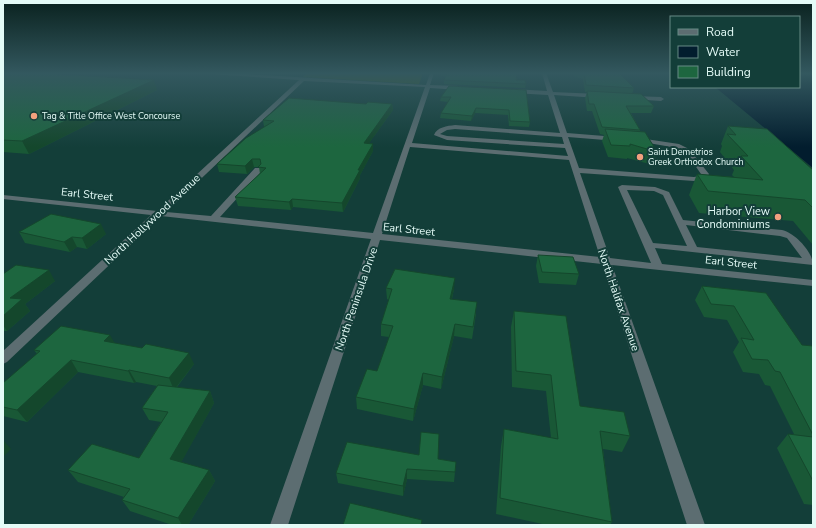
<svg xmlns="http://www.w3.org/2000/svg" width="816" height="528" font-family="'Nunito Sans',sans-serif">
  <rect width="100%" height="100%" fill="#133e39"/>
  <!-- green -->
  <polygon fill="#425d16" points="307,73 423,73 419,84 303,77"/>
  <!-- water -->
  <polygon fill="#021d2e" points="799,73 813,73 813,168 715,87 799,87"/>
  <g fill="none" stroke-linecap="round" stroke-linejoin="round">
    <!-- minor -->
    <g fill="#5c6d71" fill-rule="evenodd">
      <path d="M 195,73 L 228,73 L 426,85 L 430,73 L 434,73 L 430,85 L 460,86 L 463,88 L 460,90 L 430,88 L 412,143 L 568,156 L 565,148 L 447,140 L 434,135 C 437,127 447,126 455,125 L 560,133 L 548,95 L 513,93 L 510,91 L 513,89 L 547,91 L 542,73 L 546,73 L 553,92 L 599,94 L 602,96 L 599,98 L 554,95 L 567,133 L 617,137 L 620,139 L 617,141 L 568,137 L 579,168 L 694,177 L 700,176 L 701,174 L 685,151 L 677,148 L 637,141 L 636,140 L 639,138 L 679,144 L 689,149 L 709,174 L 705,180 L 694,181 L 580,173 L 610,258 L 651,263 L 618,187 L 622,185 L 655,187 L 669,192 L 683,220 L 782,230 C 795,233 813,252 813,265 L 655,248 L 662,264 L 813,280 L 813,286 L 612,265 L 705,525 L 687,525 L 602,264 L 380,240 L 288,525 L 270,525 L 371,239 L 161,216 L 7,362 L 3,364 L 3,351 L 151,215 L 3,199 L 3,195 L 157,211 L 299,80 ZM 304,81 L 425,87 L 373,233 L 220,217 L 261,172 L 261,168 L 255,168 L 211,216 L 166,212 ZM 455,129 L 562,137 L 564,144 L 447,136 L 440,134 L 447,130 ZM 410,147 L 569,160 L 600,257 L 382,234 ZM 627,190 L 654,191 L 663,195 L 687,246 L 653,243 ZM 686,225 L 780,236 L 787,238 L 802,258 L 697,247 Z"/>
      <polygon points="633,96 661,97 664,99 661,101 631,99 630,98"/>
    </g>
  </g>
  <!-- wall -->
  <g fill="#195836">
    <polygon points="3,73 88,73 82,76 157,90 29,154 3,152"/>
    <polygon points="280,73 301,73 299,74"/>
    <polygon points="442,73 517,73 516,80 526,84 525,88 444,84 444,80 446,76 441,76"/>
    <polygon points="573,73 619,73 634,88 632,94 654,106 651,113 631,113 640,130 640,132 657,152 653,165 627,158 627,159 608,157 602,141 604,135 600,134 592,111 587,111 585,98 587,92 585,92 583,79 574,76"/>
    <polygon points="526,90 530,122 529,127 509,126 508,115 475,113 471,121 440,118 441,113 448,102 440,101 441,97"/>
    <polygon points="366,104 392,104 393,110 369,143 373,144 373,151 360,175 360,178 343,212 293,207 291,210 238,206 235,197 260,174 259,167 254,167 247,174 219,172 217,164 264,127 263,120"/>
    <polygon points="728,126 813,170 813,245 793,221 699,213 689,195 697,174 734,177 732,175 734,170 720,152 722,146 721,144"/>
    <polygon points="19,232 106,234 87,249 77,247 70,252 25,243"/>
    <polygon points="538,255 579,274 576,285 539,283 536,266"/>
    <polygon points="3,274 55,281 25,304 30,311 7,331 3,331"/>
    <polygon points="702,286 802,345 813,346 813,505 804,504 777,448 788,434 794,434 770,386 765,385 759,374 743,372 733,352 739,342 727,320 704,317 695,300"/>
    <polygon points="386,288 454,289 452,299 476,314 472,339 454,336 441,389 423,385 413,421 357,409 356,397 377,371 389,337 381,336 381,324 389,300 387,299"/>
    <polygon points="514,311 580,406 630,436 622,452 603,449 612,522 610,525 547,525 496,514 501,446 504,429 551,438 546,391 512,387 511,327"/>
    <polygon points="115,343 194,364 177,387 210,391 214,403 181,462 209,470 215,481 188,525 172,525 130,511 122,500 124,497 78,482 68,470 139,458 161,422 149,420 142,408 157,386 136,382 134,383 78,372 27,422 3,416 3,383 37,354 34,350"/>
    <polygon points="438,459 456,462 454,482 407,479 403,496 338,483 336,473"/>
  </g>
  <!-- shaded-wall -->
  <g fill="#14472c">
    <polygon points="58,73 88,73 61,84 56,74"/>
    <polygon points="154,80 157,90 29,154 22,141"/>
    <polygon points="392,104 393,110 364,150 364,143"/>
    <polygon points="476,108 475,113 471,121 472,116"/>
    <polygon points="373,144 373,151 360,175 360,178 343,212 342,203 358,170"/>
    <polygon points="252,159 254,167 247,174 245,166"/>
    <polygon points="292,199 293,207 291,210 289,202"/>
    <polygon points="101,224 106,234 87,249 82,238"/>
    <polygon points="72,237 77,247 70,252 64,242"/>
    <polygon points="49,270 55,281 25,304 30,311 7,331 3,325 3,316 10,298"/>
    <polygon points="455,278 454,289 449,310 450,299"/>
    <polygon points="455,324 454,336 441,389 442,377"/>
    <polygon points="110,335 117,347 104,341"/>
    <polygon points="189,353 194,364 174,390 169,378"/>
    <polygon points="71,360 78,372 27,422 17,410"/>
    <polygon points="129,370 136,382 134,383 128,371"/>
    <polygon points="423,373 423,385 413,421 414,409"/>
    <polygon points="210,391 214,403 177,470 170,459"/>
    <polygon points="3,440 11,449 3,457"/>
    <polygon points="407,469 407,479 403,496 403,486"/>
    <polygon points="209,470 215,481 188,525 182,525 178,518"/>
  </g>
  <!-- building -->
  <g fill="#1d663f" stroke="#14472c">
    <polygon points="3,73 58,73 56,74 154,80 22,141 3,140"/>
    <polygon points="447,73 517,73 516,80 525,80 526,84 444,80"/>
    <polygon points="584,73 619,73 634,88 586,85"/>
    <polygon points="449,86 526,90 530,122 510,121 509,110 476,108 472,116 441,113 451,97 441,97"/>
    <polygon points="587,91 641,94 654,106 626,106 640,130 602,127 594,104 589,104"/>
    <polygon points="289,98 366,104 368,102 392,104 364,143 373,144 358,170 360,170 342,203 292,199 289,202 235,197 266,168 258,167 261,164 260,159 252,159 245,166 217,164 246,138 274,121 263,120"/>
    <polygon points="728,126 767,129 813,170 813,208 805,200 708,191 697,174 763,180 741,156 748,156 727,134 736,135"/>
    <polygon points="605,129 645,132 657,152 630,144 630,146 611,145"/>
    <polygon points="51,214 101,224 82,238 72,237 64,242 19,232"/>
    <polygon points="538,255 573,257 579,274 542,272"/>
    <polygon points="16,265 49,270 10,298 22,299 3,316 3,282 4,282 3,282 3,274"/>
    <polygon points="395,269 455,278 450,299 477,302 473,327 455,324 442,377 423,373 414,409 356,397 367,369 377,371 393,326 381,324 392,289 386,288"/>
    <polygon points="702,286 766,293 802,345 813,346 813,435 780,372 775,371 768,360 752,359 741,338 754,340 734,306 711,304"/>
    <polygon points="514,311 566,316 580,406 624,412 630,436 600,431 612,522 500,498 504,429 558,439 551,375 516,371"/>
    <polygon points="61,326 110,335 104,341 142,348 146,344 189,353 169,378 129,370 128,371 71,360 17,410 3,407 3,383 40,351 34,350"/>
    <polygon points="158,385 210,391 170,459 209,470 178,518 122,500 130,489 68,470 92,444 139,458 168,412 142,408"/>
    <polygon points="421,432 439,434 438,459 456,462 455,472 407,469 403,486 336,473 347,442 419,455"/>
    <polygon points="788,434 813,437 813,481"/>
    <polygon points="350,503 422,520 421,525 343,525"/>
  </g>
  <!-- sky -->
  <linearGradient id="sky" x2="0" y2="1"><stop stop-color="#0a221f"/><stop offset="0.5" stop-color="#33585f"/><stop offset="1" stop-color="#33585f" stop-opacity="0"/></linearGradient>
  <rect width="816" height="147" fill="url(#sky)"/>
  <!-- markers -->
  <g fill="#f2a17e" stroke="#133e39" stroke-width="1.5">
    <circle cx="34" cy="116" r="4"/>
    <circle cx="640" cy="157" r="4"/>
    <circle cx="778" cy="217" r="4"/>
  </g>
  <g text-anchor="middle" stroke-width="4" stroke-linejoin="round" paint-order="stroke">
    <!-- far-poi labels -->
    <g font-size="9" fill="#e4fbf7" stroke="#133e39" text-anchor="start">
      <text x="42" y="119">Tag &amp; Title Office West Concourse</text>
      <text x="648" y="155">Saint Demetrios<tspan x="648" dy="10">Greek Orthodox Church</tspan></text>
    </g>
    <!-- street labels -->
    <g font-size="11" fill="#e4fbf7" stroke="#133e39">
      <text transform="translate(87 194) rotate(6)" y="4">Earl Street</text>
      <text transform="translate(152 219) rotate(-43)" y="4">North Hollywood Avenue</text>
      <text transform="translate(409 229) rotate(6)" y="4">Earl Street</text>
      <text transform="translate(731 262) rotate(6)" y="4">Earl Street</text>
      <text transform="translate(356 299) rotate(-71)" y="4">North Peninsula Drive</text>
      <text transform="translate(619 300) rotate(71)" y="4">North Halifax Avenue</text>
    </g>
    <!-- poi labels -->
    <g font-size="11" fill="#e4fbf7" stroke="#133e39" text-anchor="end">
      <text x="770" y="215">Harbor View<tspan x="770" dy="13">Condominiums</tspan></text>
    </g>
  </g>
  <!-- border -->
  <rect width="816" height="528" fill="none" stroke="#e4fbf7" stroke-width="8"/>
  <!-- legend -->
  <rect x="670" y="16" width="130" height="72" fill="#133e39" stroke="#678a85"/>
  <rect x="678" y="29" width="20" height="6" fill="#5c6d71" stroke="#678a85"/>
  <text x="706" y="36" font-size="12" fill="#e4fbf7">Road</text>
  <rect x="678" y="46" width="20" height="12" fill="#021d2e" stroke="#678a85"/>
  <text x="706" y="56" font-size="12" fill="#e4fbf7">Water</text>
  <rect x="678" y="66" width="20" height="12" fill="#1d663f" stroke="#678a85"/>
  <text x="706" y="76" font-size="12" fill="#e4fbf7">Building</text>
</svg>
